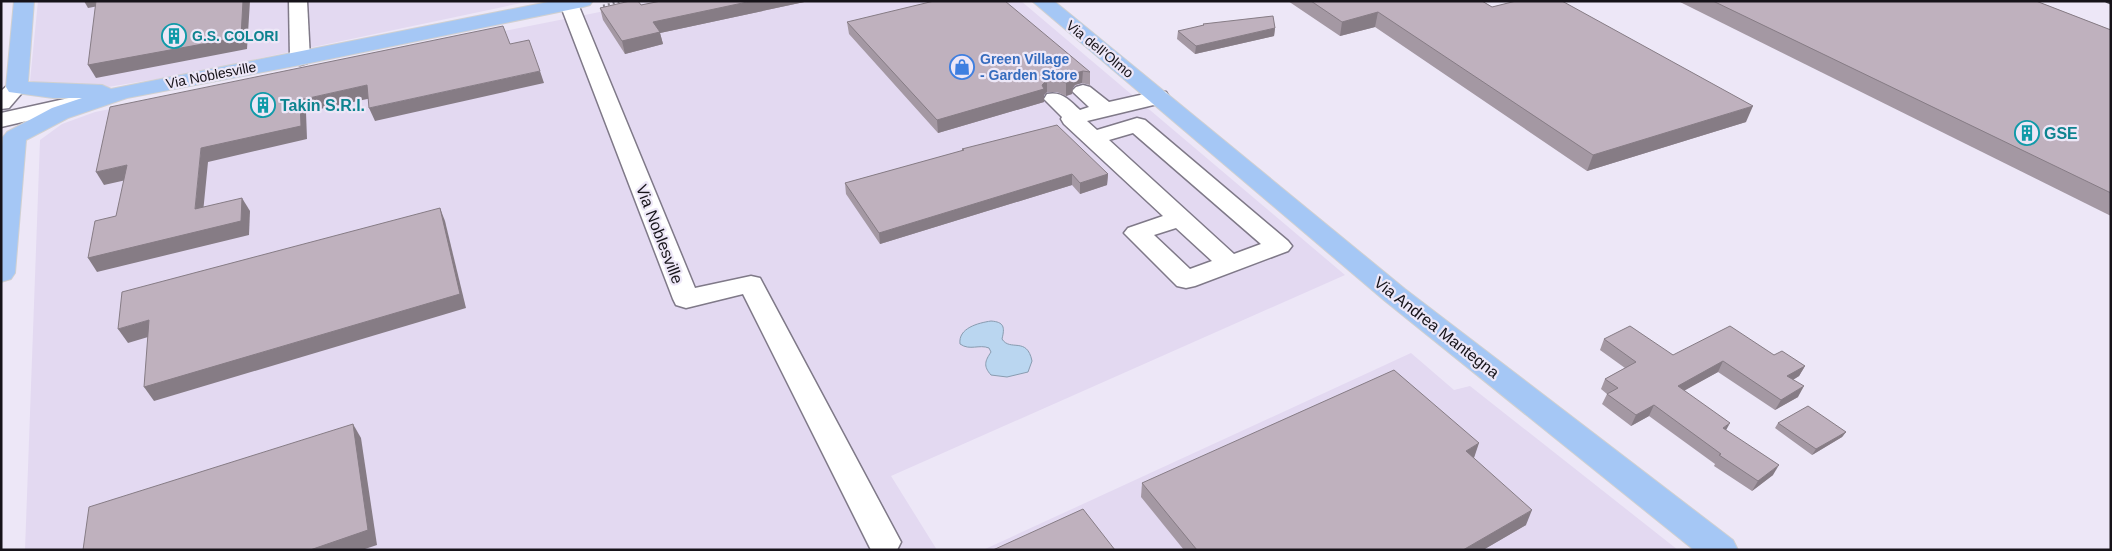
<svg xmlns="http://www.w3.org/2000/svg" width="2112" height="551" font-family="Helvetica,sans-serif">
  <rect width="100%" height="100%" fill="#ede7f7"/>
  <!-- built -->
  <g fill="#e3d9f1">
    <polygon points="38,1 531,1 181,75 102,88 48,86 30,81"/>
    <polygon points="655,1 1021,1 1345,275 891,476 937,550 25,550 40,140 62,124 95,112"/>
    <polygon points="1411,353 1454,390 1470,386 1678,550 983,550"/>
  </g>
  <!-- water -->
  <path fill="#bad6f0" stroke="#899cb0" d="M 991,321 C 1004,322 1005,327 1002,339 C 1010,352 1027,336 1032,361 L 1028,372 L 1007,377 L 991,375 C 983,366 985,361 991,352 L 989,348 C 979,344 970,351 960,344 C 958,328 978,323 991,321 Z"/>
  <g fill="none" stroke-linecap="round" stroke-linejoin="round">
    <defs>
      <g id="minor">
        <polygon points="289,1 307,1 310,59 307,63 300,65 293,63 290,59"/>
        <polygon points="562,1 576,1 578,4 695,288 751,276 760,278 901,542 897,550 871,550 743,294 686,308 676,305 673,299 560,4"/>
        <polygon points="17,81 24,83 27,87 9,108 1,109 1,91 10,83"/>
        <path d="M 1083,85 L 1090,87 L 1109,102 L 1158,91 L 1166,92 L 1169,97 L 1166,102 L 1087,121 L 1097,130 L 1137,118 L 1145,120 L 1288,241 L 1292,246 L 1288,251 L 1195,286 L 1186,288 L 1177,286 L 1124,233 L 1128,228 L 1163,216 L 1064,124 L 1061,119 L 1062,117 L 1044,99 L 1047,94 C 1062,91 1069,100 1080,110 L 1089,107 L 1072,91 L 1076,87 ZM 1133,133 L 1261,244 L 1234,254 L 1109,140 ZM 1176,228 L 1212,261 L 1190,269 L 1154,235 Z"/>
        <polygon points="87,94 95,95 98,100 95,105 1,127 1,113"/>
      </g>
      <g id="major">
        <polygon points="14,1 34,1 28,82 102,85 111,89 553,1 593,1 590,5 583,7 300,65 127,98 68,118 26,140 15,273 11,279 1,282 1,154 3,137 7,132 52,108 82,98 53,98 9,92 6,87"/>
        <polygon points="1032,1 1054,1 1405,289 1733,540 1738,550 1694,550 1385,301"/>
      </g>
    </defs>
    <!-- minor casing -->
    <use href="#minor" stroke="#7f7988" stroke-width="3"/>
    <!-- major casing -->
    <use href="#major" stroke="#d0d0d1" stroke-width="2"/>
    <!-- path -->
    <polyline stroke="#898590" stroke-width="2.5" stroke-dasharray="2 3" stroke-linecap="butt" points="603,6 621,1"/>
    <!-- minor -->
    <use href="#minor" fill="#fff" fill-rule="evenodd"/>
    <!-- major -->
    <use href="#major" fill="#a5c7f5" fill-rule="evenodd"/>
    <!-- rail -->
    <polyline stroke="#4b4750" stroke-width="3" stroke-dasharray="6 3" stroke-linecap="butt" points="2106,1 2111,3"/>
  </g>
  <!-- wall -->
  <g fill="#a498a3">
    <polygon points="661,1 809,1 660,33 663,44 625,54 603,20 600,8 641,5"/>
    <polygon points="1288,1 1482,1 1492,7 1746,122 1587,171 1375,27 1340,36"/>
    <polygon points="1678,1 2036,1 2111,30 2111,216"/>
    <polygon points="847,22 1090,72 1090,85 1082,83 1075,85 1073,88 1072,94 1066,96 1057,92 1047,92 1044,95 1044,102 938,133 849,34"/>
    <polygon points="1203,24 1275,28 1274,36 1195,54 1177,39 1178,31 1203,26"/>
    <polygon points="962,149 1108,174 1107,185 1080,194 1072,185 880,244 846,194 845,183 962,151"/>
    <polygon points="1604,339 1673,355 1774,355 1805,366 1799,376 1793,380 1798,397 1775,410 1718,372 1684,390 1773,475 1752,491 1714,466 1715,464 1649,416 1631,426 1602,404 1607,394 1601,389 1605,379 1625,368 1600,350"/>
    <polygon points="1778,423 1846,432 1842,437 1812,455 1775,428"/>
    <polygon points="1474,458 1526,525 1483,550 1184,550 1141,497 1142,483"/>
  </g>
  <!-- shaded-wall -->
  <g fill="#867c85">
    <polygon points="84,1 101,1 104,5 88,8"/>
    <polygon points="243,1 250,1 247,49 96,78 88,65"/>
    <polygon points="752,1 809,1 660,33 663,44 625,54 622,41 653,22"/>
    <polygon points="1378,12 1375,27 1340,36 1342,22"/>
    <polygon points="1275,28 1274,36 1195,54 1196,46"/>
    <polygon points="540,71 544,83 375,121 369,108"/>
    <polygon points="1083,71 1082,83 1075,85 1073,88 1072,94 1066,96 1066,83 1076,73"/>
    <polygon points="1047,80 1047,92 1044,95 1044,102 938,133 937,120 1042,85"/>
    <polygon points="367,85 372,98 306,112 307,139 208,162 202,223 195,209 201,148 300,100"/>
    <polygon points="1753,106 1746,122 1587,171 1593,155"/>
    <polygon points="127,165 135,178 104,185 96,172"/>
    <polygon points="1072,174 1072,185 880,244 879,233"/>
    <polygon points="1108,174 1107,185 1080,194 1080,183"/>
    <polygon points="242,198 250,211 249,235 97,272 88,258"/>
    <polygon points="440,208 445,221 466,308 154,401 144,387"/>
    <polygon points="149,320 158,334 128,343 118,329"/>
    <polygon points="1723,361 1718,372 1673,397 1678,386"/>
    <polygon points="1805,366 1799,376 1781,387 1787,376"/>
    <polygon points="1804,386 1798,397 1775,410 1781,400"/>
    <polygon points="1654,405 1649,416 1631,426 1636,415"/>
    <polygon points="1730,423 1724,434 1723,428"/>
    <polygon points="353,424 361,438 377,545 362,550 310,550"/>
    <polygon points="1846,432 1842,437 1812,455 1816,449"/>
    <polygon points="1479,443 1474,458 1461,466 1466,451"/>
    <polygon points="1779,465 1773,475 1752,491 1758,481"/>
    <polygon points="1532,510 1526,525 1483,550 1463,550"/>
  </g>
  <!-- building -->
  <g fill="#bfb1be" stroke="#867c85">
    <polygon points="96,1 243,1 241,37 88,65"/>
    <polygon points="630,1 638,1 641,5 661,1 752,1 653,22 660,32 622,41 600,8"/>
    <polygon points="934,1 1005,1 1090,72 1083,71 1076,73 1070,78 1073,81 1066,83 1057,79 1047,80 1042,85 1044,89 937,120 847,22"/>
    <polygon points="1311,1 1482,1 1492,7 1516,1 1562,1 1753,106 1593,155 1378,12 1342,22"/>
    <polygon points="1713,1 2036,1 2111,30 2111,193"/>
    <polygon points="1273,16 1275,28 1196,46 1178,31 1204,25 1203,24"/>
    <polygon points="503,26 510,44 529,40 540,71 369,108 367,85 300,100 301,126 201,148 195,209 242,198 241,221 88,258 95,221 116,216 127,165 96,172 110,107"/>
    <polygon points="1057,125 1108,174 1080,183 1072,174 879,233 845,183 964,150 962,149"/>
    <polygon points="440,208 460,294 144,387 149,320 118,329 122,292"/>
    <polygon points="1630,326 1673,355 1730,326 1774,355 1782,351 1805,366 1787,376 1804,386 1781,400 1723,361 1678,386 1730,423 1723,428 1779,465 1758,481 1719,455 1721,454 1654,405 1636,415 1607,394 1618,388 1605,379 1636,362 1604,339"/>
    <polygon points="1394,370 1479,443 1466,451 1532,510 1463,550 1197,550 1142,483"/>
    <polygon points="1808,406 1846,432 1816,449 1778,423"/>
    <polygon points="353,424 368,530 310,550 83,550 89,507"/>
    <polygon points="1083,509 1115,550 993,550"/>
  </g>
  <!-- icons -->
  <defs>
    <symbol id="building-ring" viewBox="-11 -11 22 22"><circle r="9.5" fill="#ede7f7" stroke="#0f9aa8" stroke-width="1.5"/><path d="M-4-6H4V6H1V3H-1V6H-4ZM-2.5-4.3h1.7v1.8h-1.7ZM.8-4.3h1.7v1.8H.8ZM-2.5-1h1.7V.8h-1.7ZM.8-1h1.7V.8H.8Z" fill="#0f9aa8"/></symbol>
    <symbol id="shop-ring" viewBox="-11 -11 22 22"><circle r="9.5" fill="#ede7f7" stroke="#3f7fe0" stroke-width="1.5"/><path d="M-5-2.5h2.3a2.7 3.5 0 0 1 5.4 0H5L5.5 6h-11ZM-1.5-2.5h3a1.5 2.3 0 0 0-3 0Z" fill="#3f7fe0"/></symbol>
  </defs>
  <g fill-rule="evenodd">
    <use href="#building-ring" x="160" y="22" width="28" height="28"/>
    <use href="#shop-ring" x="948" y="53" width="28" height="28"/>
    <use href="#building-ring" x="249" y="91" width="28" height="28"/>
    <use href="#building-ring" x="2013" y="119" width="28" height="28"/>
  </g>
  <g text-anchor="middle" stroke-width="4.5" stroke-linejoin="round" paint-order="stroke">
    <!-- far-culture labels -->
    <g font-size="14" font-weight="bold" fill="#0d838f" stroke="#ede7f7" text-anchor="start">
      <text x="192" y="41">G.S. COLORI</text>
    </g>
    <!-- far-street labels -->
    <g font-size="14" fill="#161319" stroke="#ede7f7">
      <text transform="translate(1100 49) rotate(39)" y="5">Via dell'Olmo</text>
      <text transform="translate(211 75) rotate(-11)" y="5">Via Noblesville</text>
    </g>
    <!-- far-shop labels -->
    <g font-size="14" font-weight="bold" fill="#366cbe" stroke="#ede7f7" text-anchor="start">
      <text x="980" y="64">Green Village<tspan x="980" dy="16">- Garden Store</tspan></text>
    </g>
    <!-- culture labels -->
    <g font-size="16" font-weight="bold" fill="#0d838f" stroke="#ede7f7" text-anchor="start">
      <text x="280" y="111">Takin S.R.l.</text>
      <text x="2044" y="139">GSE</text>
    </g>
    <!-- street labels -->
    <g font-size="16" fill="#161319" stroke="#ede7f7">
      <text transform="translate(660 234) rotate(69)" y="6">Via Noblesville</text>
      <text transform="translate(1437 327) rotate(38)" y="6">Via Andrea Mantegna</text>
    </g>
  </g>
  <!-- border -->
  <rect width="2112" height="551" fill="none" stroke="#161319" stroke-width="5"/>
</svg>
